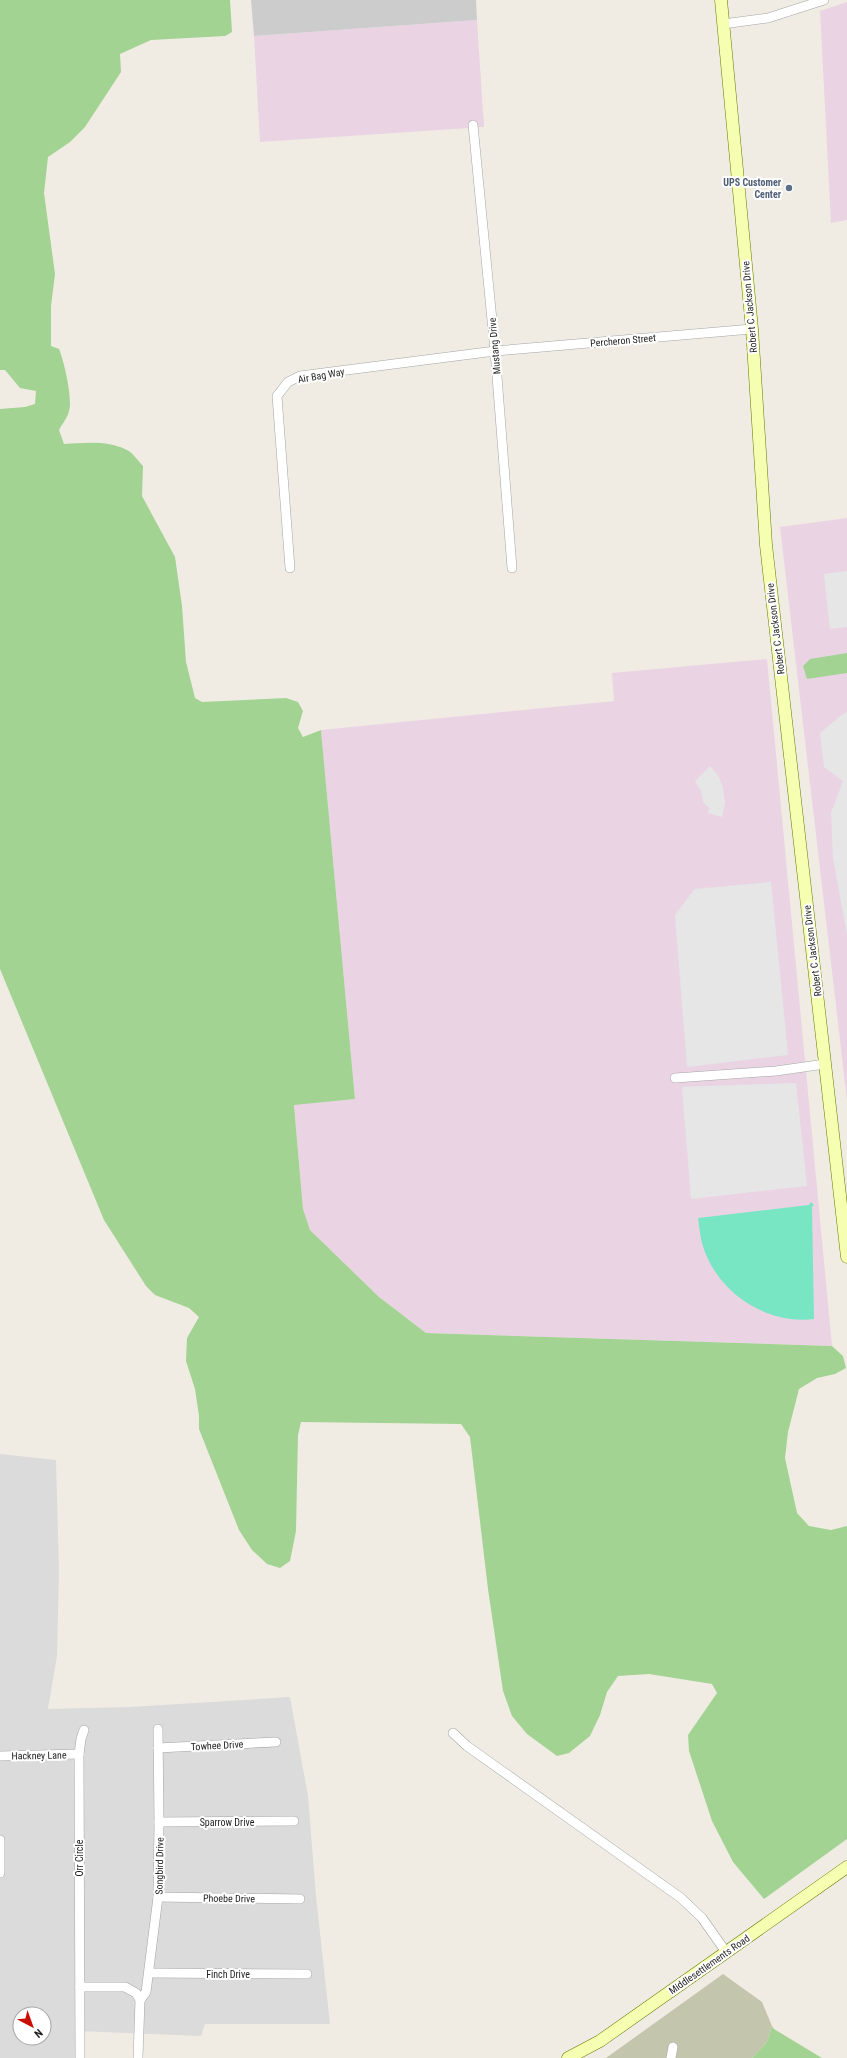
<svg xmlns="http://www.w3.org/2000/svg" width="847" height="2058" font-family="'Roboto Condensed',sans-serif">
  <rect width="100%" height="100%" fill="#f0ece3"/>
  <!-- residential -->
  <path fill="#dcdbdb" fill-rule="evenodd" d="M 0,1454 L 56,1460 L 59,1571 L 57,1656 L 48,1709 L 130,1707 L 290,1697 L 308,1796 L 316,1896 L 330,2024 L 205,2024 L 201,2036 L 77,2031 L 77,2058 L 0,2058 ZM 20,2014 L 44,2014 L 44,2038 L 20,2038 Z"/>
  <!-- industrial -->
  <g fill="#ead4e4">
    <polygon points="847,2 847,220 831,223 820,11"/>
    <polygon points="477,20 484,127 260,142 254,36"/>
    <polygon points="847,518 847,1100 780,527"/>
    <polygon points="767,659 832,1346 426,1333 379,1297 310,1230 303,1209 294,1104 355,1099 321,730 614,701 612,673"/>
  </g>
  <!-- religious -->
  <polygon fill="#ccc" points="251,0 476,0 477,20 254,36"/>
  <!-- construction -->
  <polygon fill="#c4c5ad" points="723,1974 762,2002 772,2026 767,2042 752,2058 606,2058"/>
  <!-- forest -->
  <g fill="#a2d393">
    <path d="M 0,0 L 230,0 L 232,32 L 225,36 L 151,40 L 120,54 L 121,72 L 85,127 L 70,142 L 48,157 L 44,193 L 55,274 L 51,306 L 51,346 L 59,349 C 64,361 73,399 69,411 C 68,417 62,424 59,430 L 64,444 C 84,443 108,440 127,450 C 133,453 138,461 143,466 L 142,496 L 175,557 L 182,606 L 186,662 L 195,698 L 202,702 L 286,698 L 298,702 L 303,711 L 298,728 L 303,737 L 321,730 L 355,1099 L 294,1105 L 303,1209 L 310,1230 L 379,1297 L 426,1333 L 832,1346 L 843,1356 L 846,1368 L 835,1374 L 817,1378 L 799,1389 L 788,1432 L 785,1458 L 797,1513 L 809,1526 L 831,1530 L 847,1526 L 847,1839 L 764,1899 L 733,1862 L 712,1821 L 689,1751 L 688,1735 L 717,1693 L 712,1684 L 649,1674 L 618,1676 L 607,1692 L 600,1715 L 590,1736 L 569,1753 L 557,1756 L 527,1734 L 512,1716 L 503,1691 L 488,1589 L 470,1437 L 461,1424 L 301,1422 L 298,1435 L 296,1531 L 290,1561 L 280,1568 L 267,1564 L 252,1550 L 239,1530 L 199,1429 L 199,1416 L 195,1389 L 186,1361 L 187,1338 L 199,1317 L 189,1308 L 155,1295 L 146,1286 L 104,1220 L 0,969 L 0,409 L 25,407 L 35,404 L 36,391 L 20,388 L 5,370 L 0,370 Z"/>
    <polygon points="847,653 847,673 807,679 803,666 810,659"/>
    <polygon points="772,2026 774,2029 822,2058 752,2058 767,2042"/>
  </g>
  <!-- pitch -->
  <path fill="#79e6c3" d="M 811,1202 L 814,1205 L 812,1207 L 814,1319 C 765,1325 715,1291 702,1243 C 700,1235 699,1226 698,1218 L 809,1205 Z"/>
  <!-- parking -->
  <g fill="#e6e6e6">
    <polygon points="847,571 847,627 830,629 824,574"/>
    <polygon points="847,712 847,935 833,858 831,813 843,781 824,767 820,733 839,717"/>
    <polygon points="710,766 719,777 723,788 725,803 722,817 708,813 709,808 703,802 701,791 695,781"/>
    <polygon points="771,882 788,1055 687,1067 675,915 695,889"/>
    <polygon points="796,1083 807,1186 691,1199 682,1087"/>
  </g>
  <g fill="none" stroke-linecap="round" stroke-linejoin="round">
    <defs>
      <g id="minor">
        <polyline points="723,24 768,18 824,0"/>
        <polyline points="473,125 495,351 512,568"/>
        <polyline points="290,568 277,396 288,382 300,376 495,351 752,329"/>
        <polyline points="675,1078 776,1071 825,1064"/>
        <polyline points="453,1733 467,1746 681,1898 702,1918 726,1952"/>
        <polyline points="158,1748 276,1742"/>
        <polyline points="0,1756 79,1754"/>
        <polyline points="159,1822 294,1821"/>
        <polyline points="0,1840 0,1873"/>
        <polyline points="158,1897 300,1899"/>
        <polyline points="149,1973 307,1974"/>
        <polyline points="80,1987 125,1987 136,1993 140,2000 138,2058"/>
        <polyline points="140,2000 146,1992 158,1897 159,1822 158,1729"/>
        <polyline points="80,2058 79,1754 81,1739 84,1730"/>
        <polyline points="671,2058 673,2047"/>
      </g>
      <g id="secondary">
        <polyline points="721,0 752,329 766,545 847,1257"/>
        <polyline points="568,2058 600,2041 847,1867"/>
      </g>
    </defs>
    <!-- minor casing -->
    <use href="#minor" stroke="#a5a5a5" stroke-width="10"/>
    <!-- secondary casing -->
    <use href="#secondary" stroke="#657900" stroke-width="13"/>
    <!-- minor -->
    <use href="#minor" stroke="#fff" stroke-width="9"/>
    <!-- secondary -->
    <use href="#secondary" stroke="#f6ffb1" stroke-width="12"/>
  </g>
  <!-- markers -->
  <circle fill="#5c6f8a" stroke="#fff" stroke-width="1.5" cx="789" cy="188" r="4"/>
  <g text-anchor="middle" stroke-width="4" stroke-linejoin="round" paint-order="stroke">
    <!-- service labels -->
    <g font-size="10" font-weight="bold" fill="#4e5e75" stroke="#fff" text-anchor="end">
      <text x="781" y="186">UPS Customer<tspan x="781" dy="12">Center</tspan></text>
    </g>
    <!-- street labels -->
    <g font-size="10" fill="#1e1e1e" stroke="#fff">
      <text transform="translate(749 307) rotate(-95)" y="4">Robert C Jackson Drive</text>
      <text transform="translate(623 340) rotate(-5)" y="4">Percheron Street</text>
      <text transform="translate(494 346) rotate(-95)" y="4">Mustang Drive</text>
      <text transform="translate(321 375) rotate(-10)" y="4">Air Bag Way</text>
      <text transform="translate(775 629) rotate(-97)" y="4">Robert C Jackson Drive</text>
      <text transform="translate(812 951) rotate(-97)" y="4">Robert C Jackson Drive</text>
      <text transform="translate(217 1745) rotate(-3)" y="4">Towhee Drive</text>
      <text transform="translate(39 1755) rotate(-1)" y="4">Hackney Lane</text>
      <text x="227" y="1826">Sparrow Drive</text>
      <text transform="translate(79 1858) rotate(-90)" y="4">Orr Circle</text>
      <text transform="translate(159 1866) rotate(-89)" y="4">Songbird Drive</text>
      <text transform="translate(229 1898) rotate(1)" y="4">Phoebe Drive</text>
      <text transform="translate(709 1964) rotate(-35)" y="4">Middlesettlements Road</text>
      <text x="228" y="1978">Finch Drive</text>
    </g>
  </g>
  <!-- north arrow -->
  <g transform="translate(32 2026) rotate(139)"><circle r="19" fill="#ffffff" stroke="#a5a5a5"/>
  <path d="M0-3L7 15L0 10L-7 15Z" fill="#cb0c00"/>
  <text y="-6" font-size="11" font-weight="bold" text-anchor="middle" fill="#1e1e1e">N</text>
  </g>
</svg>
